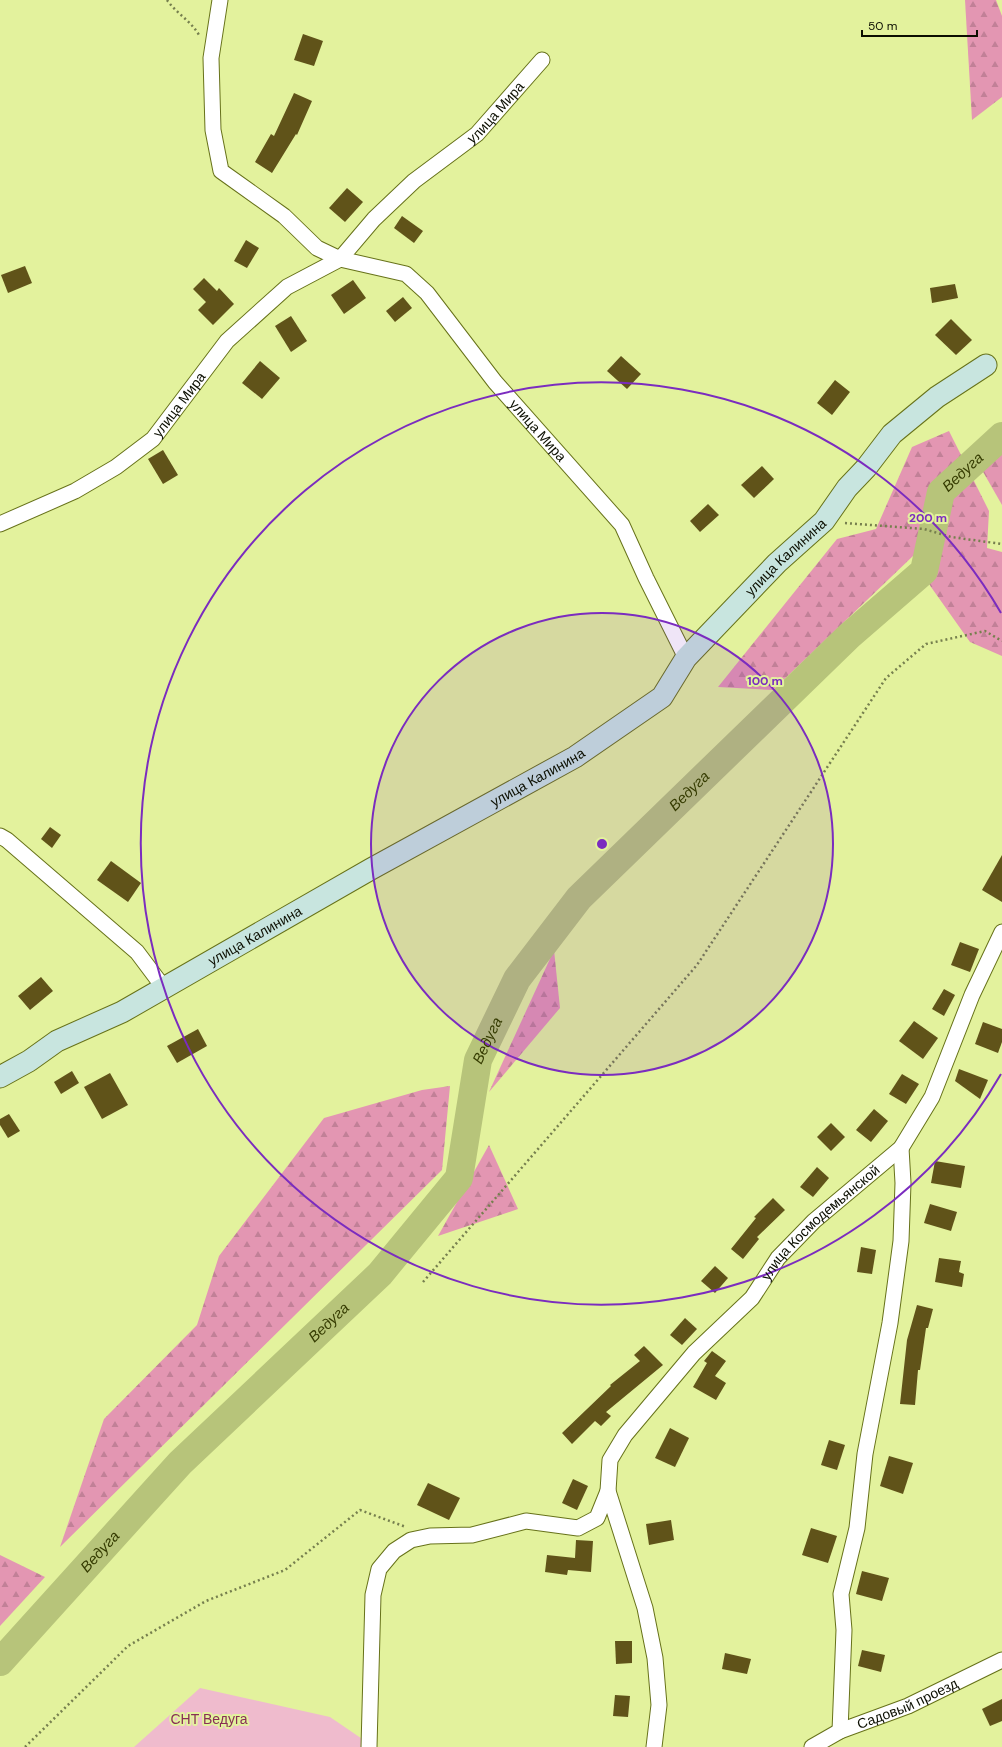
<svg xmlns="http://www.w3.org/2000/svg" width="1002" height="1747" font-family="'DM Sans',sans-serif">
  <defs>
    <pattern id="forest-firs" width="22" height="20" patternUnits="userSpaceOnUse"><rect width="22" height="20" fill="#e396b2"/><path d="M5 1l3.5 6h-7zM16 11l3.5 6h-7z" fill="#c18097"/></pattern>
  </defs>
  <rect width="100%" height="100%" fill="#e3f29d"/>
  <!-- forest -->
  <g fill="url(#forest-firs)">
    <polygon points="965,0 996,0 1002,16 1002,97 972,120"/>
    <polygon points="949,431 989,511 987,548 1002,552 1002,656 970,642 931,587 913,556 773,690 718,687 837,539 876,529 912,447"/>
    <polygon points="1002,454 1002,505 982,470"/>
    <polygon points="554,950 560,1008 489,1092"/>
    <polygon points="450,1086 442,1170 60,1547 104,1419 197,1325 219,1256 324,1118 422,1090"/>
    <polygon points="489,1145 518,1209 438,1236"/>
    <polygon points="0,1555 45,1577 0,1626"/>
  </g>
  <!-- garden -->
  <polygon fill="#efbbcd" points="200,1688 330,1717 374,1747 134,1747"/>
  <g fill="none" stroke-linecap="round" stroke-linejoin="round">
    <!-- river -->
    <path stroke="#b7c47a" stroke-width="28" id="s1" d="M 0,1662 L 180,1463 L 380,1274 L 459,1178 L 478,1060 L 517,979 L 579,898 L 849,636 L 924,571 L 941,492 L 1002,436"/>
  </g>
  <!-- building -->
  <g fill="#605319">
    <polygon points="303,34 323,41 314,66 294,60"/>
    <polygon points="294,93 312,101 297,135 296,134 272,173 255,162 271,134 274,136"/>
    <polygon points="347,188 363,202 345,222 329,208"/>
    <polygon points="402,216 423,231 414,243 394,228"/>
    <polygon points="246,240 259,248 247,268 234,261"/>
    <polygon points="25,266 32,283 8,293 1,275"/>
    <polygon points="204,278 217,291 219,288 234,304 213,325 198,310 206,302 193,289"/>
    <polygon points="353,280 366,298 344,314 331,295"/>
    <polygon points="955,284 958,298 932,303 930,288"/>
    <polygon points="403,297 412,308 395,322 386,311"/>
    <polygon points="291,316 307,341 291,352 275,326"/>
    <polygon points="951,319 972,340 956,355 935,335"/>
    <polygon points="621,356 641,374 627,389 607,371"/>
    <polygon points="260,361 280,378 262,399 242,383"/>
    <polygon points="835,380 850,392 832,415 817,403"/>
    <polygon points="163,450 178,475 163,484 148,459"/>
    <polygon points="762,466 774,479 754,498 741,485"/>
    <polygon points="708,504 719,515 700,532 690,521"/>
    <polygon points="50,827 61,835 52,848 41,839"/>
    <polygon points="1002,855 1002,902 982,890"/>
    <polygon points="111,861 141,883 128,902 97,880"/>
    <polygon points="960,942 979,949 970,972 951,965"/>
    <polygon points="41,977 53,991 30,1010 18,996"/>
    <polygon points="944,989 955,995 944,1016 932,1009"/>
    <polygon points="914,1021 938,1038 923,1059 899,1041"/>
    <polygon points="983,1022 1002,1029 1002,1042 998,1053 975,1044"/>
    <polygon points="198,1029 207,1046 177,1063 167,1046"/>
    <polygon points="959,1069 988,1080 980,1099 955,1081"/>
    <polygon points="72,1071 79,1083 61,1094 54,1082"/>
    <polygon points="110,1073 128,1105 102,1119 84,1087"/>
    <polygon points="902,1074 919,1084 906,1104 889,1094"/>
    <polygon points="874,1109 888,1121 871,1142 856,1130"/>
    <polygon points="9,1114 20,1131 8,1138 0,1125 0,1119"/>
    <polygon points="831,1123 845,1137 831,1151 817,1137"/>
    <polygon points="935,1161 965,1166 961,1188 931,1183"/>
    <polygon points="817,1167 829,1178 813,1197 800,1187"/>
    <polygon points="773,1198 785,1210 757,1237 759,1239 743,1259 731,1249 756,1218 754,1217"/>
    <polygon points="930,1204 957,1212 951,1231 924,1223"/>
    <polygon points="861,1247 876,1250 872,1274 857,1272"/>
    <polygon points="939,1258 961,1261 959,1272 964,1274 962,1287 935,1282"/>
    <polygon points="715,1266 728,1278 715,1293 701,1281"/>
    <polygon points="917,1305 933,1309 928,1328 926,1328 920,1370 918,1370 915,1405 900,1404 907,1340"/>
    <polygon points="685,1318 697,1329 682,1345 670,1335"/>
    <polygon points="644,1346 663,1365 606,1412 611,1416 601,1426 595,1421 572,1444 562,1433 611,1386 610,1385 640,1361 634,1355"/>
    <polygon points="712,1351 726,1361 715,1376 726,1383 716,1400 693,1387 707,1363 704,1361"/>
    <polygon points="670,1428 689,1438 675,1467 655,1458"/>
    <polygon points="829,1440 845,1445 837,1470 821,1465"/>
    <polygon points="889,1456 913,1463 903,1494 880,1486"/>
    <polygon points="573,1479 588,1486 577,1510 562,1503"/>
    <polygon points="428,1483 460,1498 449,1520 417,1505"/>
    <polygon points="671,1520 674,1540 649,1545 646,1524"/>
    <polygon points="811,1528 837,1536 828,1563 802,1555"/>
    <polygon points="576,1540 593,1541 591,1572 568,1570 567,1575 545,1572 547,1555 575,1558"/>
    <polygon points="862,1571 889,1578 882,1601 856,1594"/>
    <polygon points="615,1641 632,1641 632,1663 616,1664"/>
    <polygon points="862,1650 885,1655 881,1672 858,1666"/>
    <polygon points="725,1653 751,1659 747,1674 722,1669"/>
    <polygon points="615,1695 630,1696 628,1717 613,1716"/>
    <polygon points="1002,1699 1002,1721 990,1726 982,1709"/>
  </g>
  <g fill="none" stroke-linecap="round" stroke-linejoin="round">
    <defs>
      <g id="street">
        <path id="s2" d="M 220,0 L 211,58 L 213,130 L 221,171 L 284,216 L 317,248 L 340,259 L 374,219 L 414,181 L 477,134 L 542,60"/>
        <path id="s3" d="M 0,524 L 75,491 L 116,467 L 153,439 L 227,341 L 287,287 L 340,259 L 406,274 L 427,293 L 495,382 L 622,525 L 646,578 L 686,658"/>
        <polyline points="0,836 7,840 137,952 164,988"/>
        <polyline points="840,1731 844,1630 841,1594 857,1528 865,1454 890,1323 901,1241 903,1183 901,1148"/>
        <polyline points="369,1747 373,1595 379,1569 394,1551 411,1540 430,1536 472,1535 526,1521 578,1528 597,1518 608,1491"/>
        <path id="s4" d="M 654,1747 L 659,1705 L 655,1658 L 645,1608 L 608,1491 L 610,1460 L 625,1435 L 694,1353 L 752,1298 L 778,1258 L 814,1221 L 901,1148 L 932,1097 L 972,995 L 1002,932"/>
        <path id="s5" d="M 812,1747 L 840,1731 L 908,1706 L 1002,1660"/>
      </g>
      <g id="secondary">
        <path id="s6" d="M 0,1077 L 29,1061 L 57,1041 L 122,1012 L 371,869 L 575,757 L 662,697 L 686,658 L 777,563 L 824,521 L 847,488 L 866,468 L 892,434 L 937,397 L 986,365"/>
      </g>
    </defs>
    <!-- street casing -->
    <use href="#street" stroke="#67721a" stroke-width="17"/>
    <!-- secondary casing -->
    <use href="#secondary" stroke="#67721a" stroke-width="23"/>
    <!-- path -->
    <g stroke="#767f4e" stroke-width="2.5" stroke-dasharray="2 3" stroke-linecap="butt">
      <path d="M 167,0 C 176,13 191,21 199,35"/>
      <polyline points="845,523 924,529 951,537 1002,544"/>
      <polyline points="423,1282 697,965 886,678 926,644 985,631 1002,641"/>
      <polyline points="25,1747 128,1646 206,1601 285,1570 360,1510 406,1527"/>
    </g>
    <!-- street -->
    <use href="#street" stroke="#fff" stroke-width="15"/>
    <!-- secondary -->
    <use href="#secondary" stroke="#c8e5df" stroke-width="21"/>
  </g>
  <!-- distance rings -->
  <circle cx="602" cy="844" r="231" fill="#7b2cbf" fill-opacity=".12"/>
  <g fill="none" stroke="#7b2cbf" stroke-width="2">
    <circle cx="602" cy="844" r="231"/>
    <path d="M1001 1074A461 461 0 1 1 1001 613"/>
  </g>
  <g text-anchor="middle" stroke-width="4" stroke-linejoin="round" paint-order="stroke">
    <!-- street labels -->
    <g font-size="14" fill="#0b0e00" stroke="#e3f29d">
      <text dy="5" stroke="none"><textPath href="#s2" startOffset="536">улица Мира</textPath></text>
      <text dy="5" stroke="none"><textPath href="#s3" startOffset="219">улица Мира</textPath></text>
      <text dy="5" stroke="none"><textPath href="#s3" startOffset="712">улица Мира</textPath></text>
      <text dy="5" stroke="none"><textPath href="#s6" startOffset="952">улица Калинина</textPath></text>
      <text dy="5" stroke="none"><textPath href="#s6" startOffset="616">улица Калинина</textPath></text>
      <text dy="5" stroke="none"><textPath href="#s6" startOffset="292">улица Калинина</textPath></text>
      <text dy="5" stroke="none"><textPath href="#s4" startOffset="613">улица Космодемьянской</textPath></text>
      <text dy="5" stroke="none"><textPath href="#s5" startOffset="105">Садовый проезд</textPath></text>
    </g>
    <!-- park labels -->
    <g font-size="14" fill="#872e55" stroke="#e3f29d">
      <text x="209" y="1724">СНТ Ведуга</text>
    </g>
    <!-- water labels -->
    <g font-size="15" font-style="italic" fill="#363c02" stroke="#e3f29d">
      <text dy="5" stroke="none"><textPath href="#s1" startOffset="1565">Ведуга</textPath></text>
      <text dy="5" stroke="none"><textPath href="#s1" startOffset="1133">Ведуга</textPath></text>
      <text dy="5" stroke="none"><textPath href="#s1" startOffset="809">Ведуга</textPath></text>
      <text dy="5" stroke="none"><textPath href="#s1" startOffset="473">Ведуга</textPath></text>
      <text dy="5" stroke="none"><textPath href="#s1" startOffset="149">Ведуга</textPath></text>
    </g>
  </g>
  <circle cx="602" cy="844" r="6" fill="#7b2cbf" stroke="#e3f29d" stroke-width="2"/>
  <g font-size="12" text-anchor="middle" font-weight="bold" fill="#7b2cbf" stroke="#e3f29d" stroke-width="4" stroke-linejoin="round" paint-order="stroke">
    <text x="928" y="522">200 m</text>
    <text x="765" y="685">100 m</text>
  </g>
  <!-- scale -->
  <path d="M862 30v6h115v-6" fill="none" stroke="#0b0e00" stroke-width="2"/>
  <text x="868" y="30" font-size="12" fill="#0b0e00" stroke="#e3f29d" stroke-width="3" paint-order="stroke">50 m</text>
</svg>
